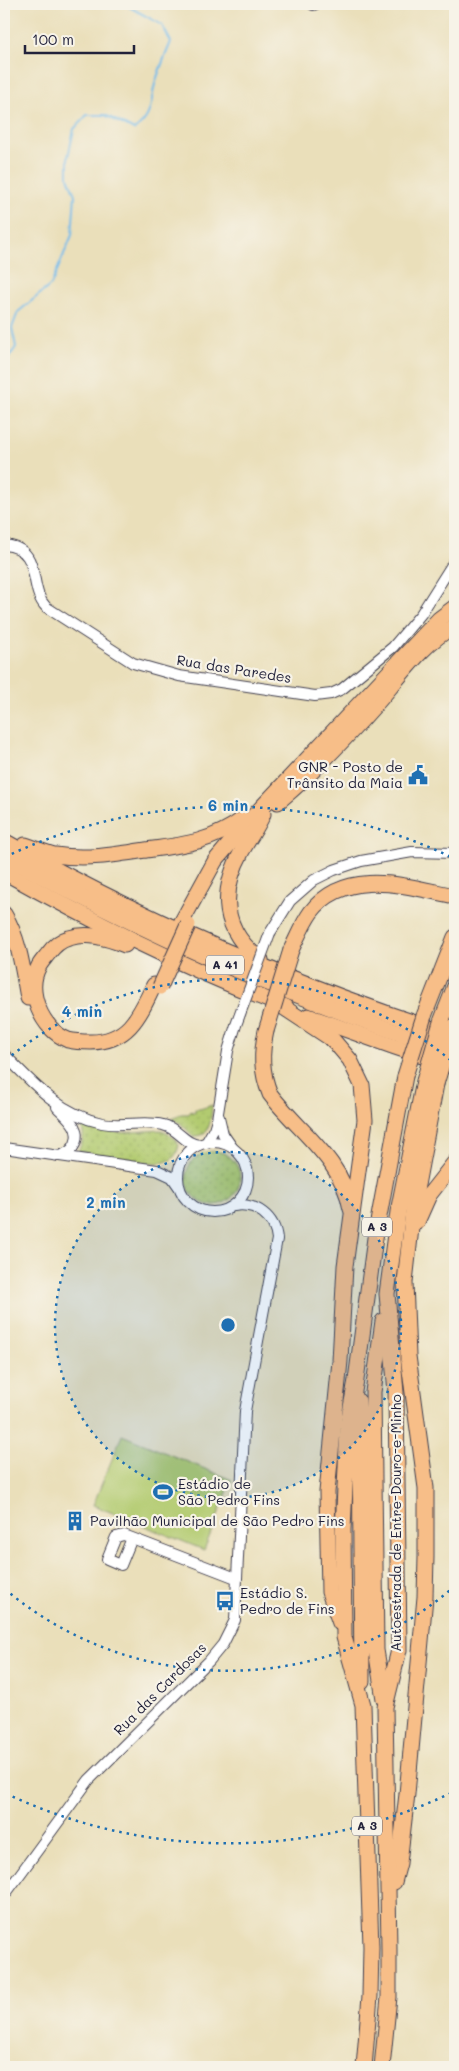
<svg xmlns="http://www.w3.org/2000/svg" width="459" height="2071" font-family="Mali,sans-serif">
  <defs>
    <pattern id="grass-dots" width="8" height="8" patternUnits="userSpaceOnUse" patternTransform="scale(1.25)"><rect width="8" height="8" fill="#b2cb70"/><path d="M2 2h.1M6 6h.1" fill="none" stroke="#99ae62" stroke-width="1.8" stroke-linecap="round"/></pattern>
  </defs>
  <rect width="100%" height="100%" fill="#f7f3e8"/>
  <filter id="ink" filterUnits="userSpaceOnUse"><feTurbulence type="fractalNoise" baseFrequency=".02" numOctaves="2"/><feDisplacementMap in="SourceGraphic" scale="10" xChannelSelector="R" yChannelSelector="G"/><feConvolveMatrix kernelMatrix="1 2 1 2 8 2 1 2 1" color-interpolation-filters="sRGB"/></filter>
  <filter id="wash" filterUnits="userSpaceOnUse"><feTurbulence type="fractalNoise" baseFrequency=".0096" numOctaves="4" result="noise"/><feDisplacementMap in="SourceGraphic" scale="20" xChannelSelector="R" yChannelSelector="G"/><feGaussianBlur stdDeviation="1.12" result="paint"/><feColorMatrix in="noise" values="0 0 0 0 0 0 0 0 0 0 0 0 0 0 0 0 0 1.4 0 .05"/><feComposite in="paint" operator="in"/></filter>
  <g filter="url(#wash)">
    <rect width="100%" height="100%" fill="#eadfba"/>
    <!-- grass -->
    <g fill="url(#grass-dots)" stroke="#6a7656">
      <path d="M 212,1105 C 211,1119 211,1137 193,1136 L 180,1123 L 171,1118 L 181,1114 L 189,1114 L 191,1111 L 195,1113 L 195,1109 L 200,1109 Z"/>
      <path d="M 77,1120 L 118,1133 L 161,1130 C 170,1133 174,1138 179,1145 C 177,1154 174,1160 165,1162 C 154,1166 94,1154 78,1151 C 84,1139 86,1132 77,1120 Z"/>
      <circle cx="213" cy="1178" r="27"/>
    </g>
    <!-- park -->
    <polygon fill="#b2cb70" stroke="#6a7656" points="122,1435 232,1480 204,1550 93,1505"/>
    <g fill="none" stroke-linecap="round" stroke-linejoin="round">
      <!-- stream -->
      <path stroke="#73bceb" stroke-width="2" d="M 4,365 L 16,347 L 12,328 L 18,312 L 51,285 L 72,235 L 75,195 L 68,177 L 68,157 L 74,129 L 87,115 L 105,115 L 134,130 C 153,117 150,103 155,84 C 159,70 165,56 171,42 L 162,25 L 124,4"/>
    </g>
  </g>
  <g filter="url(#ink)">
    <g fill="none" stroke-linecap="round" stroke-linejoin="round">
      <defs>
        <g id="minor">
          <polyline points="313,5 316,4"/>
          <path d="M 4,545 C 44,548 27,588 46,607 L 133,663 L 179,676 L 315,696 L 331,694 L 342,689 L 393,647 L 421,614 L 455,560"/>
          <polyline points="270,933 290,901 314,880 334,870 361,861 412,852 455,853"/>
          <path d="M 4,1054 C 32,1083 60,1114 102,1123 C 122,1127 144,1120 163,1125 C 178,1128 184,1144 199,1145"/>
          <path d="M 57,1107 C 67,1117 82,1128 75,1144 C 72,1151 66,1154 59,1156"/>
          <polyline points="219,1117 223,1134 232,1147"/>
          <circle cx="213" cy="1177" r="35"/>
          <polyline points="206,1143 214,1129 217,1119 228,1051 236,1025"/>
          <polyline points="4,1148 157,1170 172,1177 179,1187"/>
          <polyline points="132,1538 121,1565 107,1559 116,1537 124,1535 132,1538 236,1578"/>
          <path d="M 4,1896 L 89,1780 L 209,1661 L 223,1644 L 235,1620 L 245,1411 L 277,1239 C 275,1217 256,1202 234,1206"/>
        </g>
        <g id="highway">
          <path d="M 278,802 C 312,774 347,737 376,704 C 400,677 423,642 455,626"/>
          <path d="M 4,841 C 146,922 296,985 451,1035"/>
          <path d="M 25,845 C 35,848 45,853 55,855 C 86,860 115,855 146,850 C 184,845 212,842 243,819"/>
          <path d="M 4,856 C 148,936 298,1001 455,1052"/>
          <path d="M 4,872 C 95,923 189,970 286,1007"/>
          <path d="M 4,914 C 19,938 23,970 28,998"/>
          <polyline points="181,923 215,861 248,822 439,619 455,607"/>
          <path d="M 125,945 C 107,938 88,932 69,938 C 61,940 53,947 48,954 C 45,958 41,962 39,966 C 25,991 42,1030 68,1040 C 76,1042 83,1042 91,1042 C 129,1042 140,1014 154,985"/>
          <path d="M 291,950 C 297,938 303,923 311,912 C 346,866 408,887 455,896"/>
          <path d="M 261,960 C 222,931 219,893 242,851 C 249,838 257,828 263,814"/>
          <polyline points="280,1005 333,1040 350,1060 362,1085 365,1120 345,1266 340,1361 327,1492 329,1592 340,1623"/>
          <polyline points="308,1016 395,1047 455,1067"/>
          <polyline points="424,1016 455,937"/>
          <polyline points="441,1022 455,986"/>
          <path d="M 266,1031 C 261,1053 261,1072 270,1094 C 299,1132 342,1159 351,1209"/>
          <polyline points="417,1222 429,1195 455,1162"/>
          <polyline points="383,1321 373,1392 376,1650 384,1699"/>
          <polyline points="358,1401 360,1427 362,1681"/>
          <polyline points="394,1882 399,1863 407,1794 425,1597 426,1557 426,1488 408,1356 405,1282 414,1201 436,1084"/>
          <polyline points="364,2067 370,1996 371,1947 363,1705 344,1637 343,1530 348,1424 356,1380 375,1238 405,1076"/>
          <polyline points="382,2067 389,1997 389,1949 385,1707 399,1650 396,1392 387,1294 398,1212 424,1081"/>
        </g>
      </defs>
      <!-- minor casing -->
      <use href="#minor" stroke="#403e4e" stroke-width="12"/>
      <!-- highway casing -->
      <use href="#highway" stroke="#403e4e" stroke-width="17"/>
      <!-- minor -->
      <use href="#minor" stroke="#fff" stroke-width="10"/>
      <!-- highway -->
      <use href="#highway" stroke="#f7be88" stroke-width="15"/>
      <defs>
        <polyline id="minor-bridge" points="236,1025 270,933"/>
        <g id="highway-bridge">
          <polyline points="160,987 188,925"/>
          <polyline points="266,1031 291,950"/>
          <polyline points="405,1076 424,1016"/>
          <polyline points="424,1081 441,1022"/>
          <polyline points="436,1084 453,1027"/>
        </g>
      </defs>
      <!-- minor-bridge casing -->
      <use href="#minor-bridge" stroke="#403e4e" stroke-width="12" stroke-linecap="butt"/>
      <!-- highway-bridge casing -->
      <use href="#highway-bridge" stroke="#403e4e" stroke-width="17" stroke-linecap="butt"/>
      <!-- minor-bridge -->
      <use href="#minor-bridge" stroke="#fff" stroke-width="10"/>
      <!-- highway-bridge -->
      <use href="#highway-bridge" stroke="#f7be88" stroke-width="15"/>
    </g>
  </g>
  <!-- distance rings -->
  <circle cx="228" cy="1325" r="173" fill="#1f6fb2" fill-opacity=".12"/>
  <g fill="none" stroke="#1f6fb2" stroke-width="2.5" stroke-dasharray="2.5 5">
    <circle cx="228" cy="1325" r="173"/>
    <path d="M455 1586A346 346 0 0 1 6 1590M6 1060A346 346 0 0 1 455 1064"/>
    <path d="M451 1793A519 519 0 0 1 5 1793M5 857A519 519 0 0 1 451 857"/>
  </g>
  <!-- icons -->
  <defs>
    <symbol id="civic-bare" viewBox="-9 -9 18 18"><path d="M-.6-6.5H3V-4.5H.6V-3L4-1V1h2V6H-6V1h2V-1L-.6-3ZM-1.2 2.5V6h2.4V2.5Z" fill="#1f6fb2" stroke="#f7f3e8" stroke-width="2.5" paint-order="stroke"/></symbol>
    <symbol id="stadium-bare" viewBox="-9 -9 18 18"><path d="M0-5a6.5 5 0 1 0 0 10a6.5 5 0 1 0 0-10ZM-3.5-1.8h7v3.6h-7Z" fill="#1f6fb2" stroke="#f7f3e8" stroke-width="2.5" paint-order="stroke"/></symbol>
    <symbol id="building-bare" viewBox="-9 -9 18 18"><path d="M-4-6H4V6H1V3H-1V6H-4ZM-2.5-4.3h1.7v1.8h-1.7ZM.8-4.3h1.7v1.8H.8ZM-2.5-1h1.7V.8h-1.7ZM.8-1h1.7V.8H.8Z" fill="#1f6fb2" stroke="#f7f3e8" stroke-width="2.5" paint-order="stroke"/></symbol>
    <symbol id="bus-bare" viewBox="-9 -9 18 18"><path d="M-5-6H5V4H4V6H2V4H-2V6H-4V4H-5ZM-3.5-4V0h7V-4ZM-3.5 1.2v1.5H-2V1.2ZM2 1.2v1.5H3.5V1.2Z" fill="#1f6fb2" stroke="#f7f3e8" stroke-width="2.5" paint-order="stroke"/></symbol>
  </defs>
  <g fill-rule="evenodd">
    <use href="#civic-bare" x="404" y="761" width="28" height="28"/>
    <use href="#stadium-bare" x="149" y="1478" width="28" height="28"/>
    <use href="#building-bare" x="61" y="1507" width="28" height="28"/>
    <use href="#bus-bare" x="211" y="1587" width="28" height="28"/>
  </g>
  <g text-anchor="middle" stroke-width="4.5" stroke-linejoin="round" paint-order="stroke">
    <!-- shield labels -->
    <g fill="#f7f3e8" stroke="#62616f" stroke-width="1">
      <rect x="206" y="955.5" width="38" height="19" rx="4"/>
      <rect x="362" y="1217.5" width="30" height="19" rx="4"/>
      <rect x="352" y="1816.5" width="30" height="19" rx="4"/>
    </g>
    <g font-size="12" font-weight="bold" fill="#22223b">
      <text x="225" y="969">A 41</text>
      <text x="377" y="1231">A 3</text>
      <text x="367" y="1830">A 3</text>
    </g>
    <!-- street labels -->
    <g font-size="14" fill="#22223b" stroke="#f7f3e8">
      <text transform="translate(234 669) rotate(9)" y="5">Rua das Paredes</text>
      <text transform="translate(396 1523) rotate(-90)" y="5">Autoestrada de Entre-Douro-e-Minho</text>
      <text transform="translate(160 1689) rotate(-45)" y="5">Rua das Cardosas</text>
    </g>
    <!-- poi labels -->
    <g font-size="14" fill="#22223b" stroke="#f7f3e8" text-anchor="start">
      <text x="403" y="772" text-anchor="end">GNR - Posto de<tspan x="403" dy="16">Trânsito da Maia</tspan></text>
      <text x="178" y="1489">Estádio de<tspan x="178" dy="16">São Pedro Fins</tspan></text>
      <text x="90" y="1526">Pavilhão Municipal de São Pedro Fins</text>
      <text x="240" y="1598">Estádio S.<tspan x="240" dy="16">Pedro de Fins</tspan></text>
    </g>
  </g>
  <circle cx="228" cy="1325" r="8" fill="#1f6fb2" stroke="#f7f3e8" stroke-width="2.5"/>
  <g font-size="15" text-anchor="middle" font-weight="bold" fill="#1f6fb2" stroke="#f7f3e8" stroke-width="4.5" stroke-linejoin="round" paint-order="stroke">
    <text x="228" y="811">6 min</text>
    <text x="82" y="1017">4 min</text>
    <text x="106" y="1208">2 min</text>
  </g>
  <!-- margin -->
  <rect width="459" height="2071" fill="none" stroke="#f7f3e8" stroke-width="20"/>
  <!-- scale -->
  <path d="M25 45v8h109v-8" fill="none" stroke="#22223b" stroke-width="2.5"/>
  <text x="32" y="45" font-size="15" fill="#22223b" stroke="#f7f3e8" stroke-width="4" paint-order="stroke">100 m</text>
</svg>
